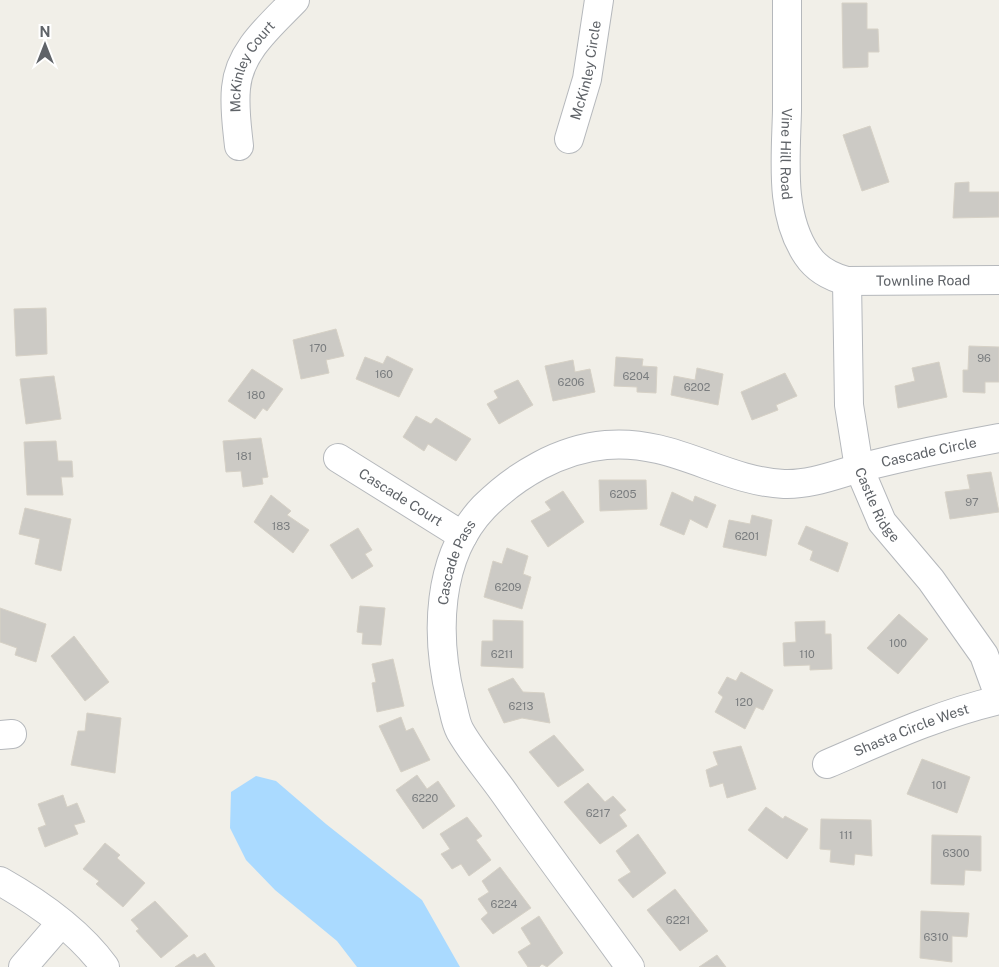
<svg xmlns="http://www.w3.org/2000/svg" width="999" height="967" font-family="'Public Sans',sans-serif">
  <rect width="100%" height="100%" fill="#f1efe8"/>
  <!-- water -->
  <polygon fill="#aadaff" points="256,776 276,781 326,824 422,900 460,967 357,967 337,941 275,890 246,860 230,828 231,792"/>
  <!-- building -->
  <g fill="#cccac5" stroke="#d6d1c6">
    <polygon points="842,3 867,3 867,29 878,29 879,52 868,52 868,67 843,68"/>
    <polygon points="870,126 889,182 862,191 843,135"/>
    <polygon points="969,182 969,192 999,192 999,217 953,218 955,183"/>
    <polygon points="46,308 47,354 16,356 14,309"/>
    <polygon points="336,329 344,356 326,360 329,373 301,379 293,340"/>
    <polygon points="969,346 999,347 999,382 985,382 985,393 963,392 963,370 968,370"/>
    <polygon points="387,356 413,369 399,397 356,379 365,357 383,364"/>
    <polygon points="616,357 643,359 642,366 657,367 656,393 637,392 637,387 614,386"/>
    <polygon points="573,360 575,372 590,369 595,392 553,401 545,366"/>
    <polygon points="939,362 947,397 898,408 895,386 915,381 912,368"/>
    <polygon points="697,368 723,374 718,405 671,395 674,376 695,380"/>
    <polygon points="252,369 283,389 267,411 263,408 255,419 228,401"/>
    <polygon points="785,373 797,396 776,405 778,410 752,420 741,392"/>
    <polygon points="54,376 61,419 26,424 20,379"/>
    <polygon points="518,380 533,405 499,424 487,404 498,398 494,391"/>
    <polygon points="416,416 431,424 436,418 471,439 456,461 428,444 424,451 403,437"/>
    <polygon points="261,438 268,477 262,478 263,484 243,487 241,471 226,472 223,441"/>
    <polygon points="56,441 58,461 72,461 73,477 61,477 63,495 27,495 24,442"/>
    <polygon points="991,472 999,512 950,519 945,492 970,489 967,475"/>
    <polygon points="599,480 646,480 647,509 600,511"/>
    <polygon points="563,491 584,522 548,547 531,521 551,510 545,502"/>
    <polygon points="672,492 693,502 695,496 716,505 707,528 690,519 684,535 660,525"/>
    <polygon points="271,495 291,511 287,515 309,530 293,553 254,522"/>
    <polygon points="25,508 71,519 61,571 35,564 40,539 19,534"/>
    <polygon points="752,515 772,520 766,556 723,547 729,520 750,524"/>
    <polygon points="806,526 848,543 838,572 810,560 813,551 798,544"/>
    <polygon points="358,528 372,550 365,554 373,566 352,579 330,545"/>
    <polygon points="507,548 528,556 523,574 531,577 522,609 484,597 493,561 502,564"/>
    <polygon points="360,606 385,608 381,645 362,644 363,633 357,632"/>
    <polygon points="0,608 46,624 36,662 15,655 17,648 0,642"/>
    <polygon points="899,614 928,639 898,674 867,648"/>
    <polygon points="493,620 523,621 523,668 481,666 482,641 493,641"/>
    <polygon points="825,621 825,634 831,634 832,669 810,670 810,665 784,666 783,643 796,642 795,622"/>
    <polygon points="74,636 109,682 85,701 51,656"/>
    <polygon points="393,659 404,706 377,712 372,683 376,682 372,664"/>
    <polygon points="741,672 773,690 763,710 756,707 745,729 715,712 723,697 718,693 727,677 736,681"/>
    <polygon points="513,678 523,692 544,693 550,723 522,718 504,723 488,689"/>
    <polygon points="87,713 121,718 115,773 71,765 78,731 85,731"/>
    <polygon points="401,717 406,731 413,728 430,760 401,772 379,726"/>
    <polygon points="554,735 584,770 558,787 529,752"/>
    <polygon points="741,746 756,789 727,798 723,783 710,787 706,770 718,765 713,752"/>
    <polygon points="922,759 970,777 957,813 907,794"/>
    <polygon points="417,775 427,789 438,781 455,806 423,829 396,790"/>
    <polygon points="588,783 605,802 613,796 626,810 619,815 627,826 600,844 564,802"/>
    <polygon points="63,795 67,807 77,803 85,822 74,825 78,834 45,847 38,828 46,825 38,804"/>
    <polygon points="766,807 783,819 785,816 808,829 787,859 748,830"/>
    <polygon points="467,817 482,836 476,840 491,860 469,876 461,864 452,869 441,854 450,849 440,834"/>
    <polygon points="821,819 871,820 872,856 855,854 854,865 830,862 831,850 820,849"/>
    <polygon points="638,834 666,873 633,898 618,880 631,872 616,851"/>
    <polygon points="932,835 981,836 981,871 965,870 964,885 931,884"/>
    <polygon points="105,843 120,855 117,858 145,883 123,907 96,884 99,881 83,869"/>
    <polygon points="500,867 531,908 493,934 481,919 488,913 478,899 489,892 482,881"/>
    <polygon points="675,889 708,931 680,951 647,910"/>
    <polygon points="155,901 188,936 161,958 136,931 139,929 131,920"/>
    <polygon points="921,911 969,913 967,937 952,936 952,962 920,958"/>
    <polygon points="539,916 563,953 547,967 542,964 539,967 528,967 518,952 531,944 521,928"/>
    <polygon points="205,953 215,967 175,967 194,954 197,958"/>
    <polygon points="717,955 726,967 699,967"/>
  </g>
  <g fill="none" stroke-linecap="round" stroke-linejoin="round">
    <defs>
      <g id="minor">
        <path id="s1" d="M 787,0 C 787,37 787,74 787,110 C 786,158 779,214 807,255 C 817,270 831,277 847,281 L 999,280"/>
        <path id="s2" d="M 569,139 L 587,79 L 599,0"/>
        <path id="s3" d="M 239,146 C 237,127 234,108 236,88 C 239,51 271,25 295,0"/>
        <path id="s4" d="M 847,281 L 849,405 L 859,468 L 882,522 L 931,580 L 984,655 L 999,696"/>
        <path id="s5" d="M 338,458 L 463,536"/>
        <polyline points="0,735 12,734"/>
        <path id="s6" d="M 827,764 C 883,740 939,714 999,700"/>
        <path d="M 0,881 C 39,903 79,931 105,967"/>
        <polyline points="23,967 61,923"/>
        <path id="s7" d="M 630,967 C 589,910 547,854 507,797 C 492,775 473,754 460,731 C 455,722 454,710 451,700 C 435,636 436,557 484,507 C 516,475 560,449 606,445 C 673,439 722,481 784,484 C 813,485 839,473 867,466 C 911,455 955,446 999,438"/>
      </g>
    </defs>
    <!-- minor casing -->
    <use href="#minor" stroke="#b5b8bc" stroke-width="30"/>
    <!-- minor -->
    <use href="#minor" stroke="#fff" stroke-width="28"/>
  </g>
  <g text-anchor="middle" stroke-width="4.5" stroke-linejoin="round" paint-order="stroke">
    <!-- number labels -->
    <g font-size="11" fill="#7a7d7f">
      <text x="318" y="352">170</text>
      <text x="984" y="362">96</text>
      <text x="384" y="378">160</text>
      <text x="636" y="380">6204</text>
      <text x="571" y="386">6206</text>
      <text x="697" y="391">6202</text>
      <text x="256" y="399">180</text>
      <text x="244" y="460">181</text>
      <text x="623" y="498">6205</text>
      <text x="972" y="506">97</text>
      <text x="281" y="530">183</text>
      <text x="747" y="540">6201</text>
      <text x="508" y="591">6209</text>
      <text x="898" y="647">100</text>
      <text x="502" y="658">6211</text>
      <text x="807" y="658">110</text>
      <text x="744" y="706">120</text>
      <text x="521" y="710">6213</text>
      <text x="939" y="789">101</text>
      <text x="425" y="802">6220</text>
      <text x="598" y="817">6217</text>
      <text x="846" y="839">111</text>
      <text x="956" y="857">6300</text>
      <text x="504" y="908">6224</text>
      <text x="678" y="924">6221</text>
      <text x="936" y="941">6310</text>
    </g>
    <!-- street labels -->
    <g font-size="14" fill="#5f6368" stroke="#fff">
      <text dy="5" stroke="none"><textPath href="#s3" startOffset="84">McKinley Court</textPath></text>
      <text dy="5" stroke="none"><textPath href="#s2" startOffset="71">McKinley Circle</textPath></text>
      <text dy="5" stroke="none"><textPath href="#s1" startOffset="154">Vine Hill Road</textPath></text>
      <text dy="5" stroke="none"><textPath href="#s1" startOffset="384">Townline Road</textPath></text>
      <text dy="5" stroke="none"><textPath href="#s7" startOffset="999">Cascade Circle</textPath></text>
      <text dy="5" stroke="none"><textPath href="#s5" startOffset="74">Cascade Court</textPath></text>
      <text dy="5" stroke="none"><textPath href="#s4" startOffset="229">Castle Ridge</textPath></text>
      <text dy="5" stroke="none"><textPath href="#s7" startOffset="464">Cascade Pass</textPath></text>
      <text dy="5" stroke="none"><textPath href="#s6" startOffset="91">Shasta Circle West</textPath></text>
    </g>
  </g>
  <!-- north arrow -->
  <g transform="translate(45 45)" stroke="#ffffff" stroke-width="4" paint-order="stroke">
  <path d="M0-4L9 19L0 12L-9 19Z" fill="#5f6368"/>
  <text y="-8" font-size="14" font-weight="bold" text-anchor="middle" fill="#5f6368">N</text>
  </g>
</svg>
